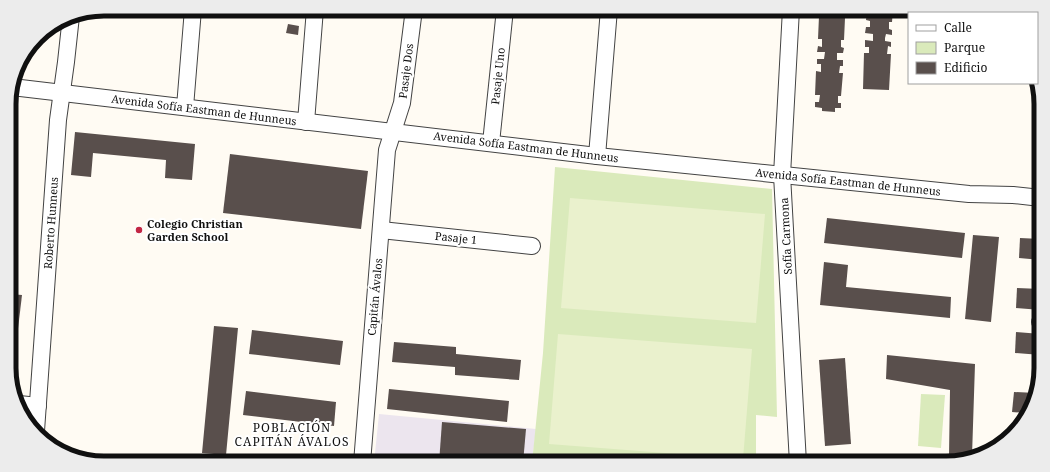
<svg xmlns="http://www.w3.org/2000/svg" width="1050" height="472" font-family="'Noto Serif',serif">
  <rect width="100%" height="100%" fill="#fffbf3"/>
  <!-- industrial -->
  <polygon fill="#ece5ee" points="379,414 536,429 532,463 374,463"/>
  <!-- green -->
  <g fill="#daeabb">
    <polygon points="555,167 772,189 777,417 756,415 756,463 532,463 543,353"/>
    <polygon points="921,394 945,395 941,448 918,446"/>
  </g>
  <!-- pitch -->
  <g fill="#eaf1cd">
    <polygon points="570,198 765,214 756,323 561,308"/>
    <polygon points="558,334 752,349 743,459 549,444"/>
  </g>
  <!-- building -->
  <g fill="#594f4c">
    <polygon points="824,9 846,9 845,11 842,10 842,17 845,18 844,40 841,40 841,47 844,48 843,53 837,53 837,60 843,60 843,66 840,66 839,73 843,73 841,96 838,96 838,103 841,103 841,108 835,108 835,112 822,111 822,108 815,107 815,102 819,102 820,95 815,95 816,71 821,72 821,64 817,64 817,59 824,59 825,52 817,52 818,46 822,47 822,39 818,39 819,16 823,16"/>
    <polygon points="867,9 893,9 892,22 889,22 889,29 892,30 892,35 886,34 885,38 885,41 891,42 891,47 888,46 887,54 891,54 889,90 863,89 864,53 869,53 869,47 865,47 865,40 873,41 873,34 865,33 866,27 870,27 870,21 866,20"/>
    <polygon points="288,24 299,26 298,35 286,33"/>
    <polygon points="75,132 195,144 192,180 165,178 166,160 93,153 91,177 71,175"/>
    <polygon points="230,154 368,171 361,229 223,213"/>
    <polygon points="827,218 965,233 962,258 824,243"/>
    <polygon points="973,235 999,237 991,322 965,319"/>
    <polygon points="1020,238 1041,239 1041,260 1019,258"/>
    <polygon points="824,262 848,265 846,287 951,297 950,318 820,305"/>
    <polygon points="1017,288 1041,289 1041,310 1016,308"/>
    <polygon points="10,294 22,295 15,354 10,354"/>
    <polygon points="214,326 238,328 226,455 202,453"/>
    <polygon points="252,330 343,341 340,365 249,354"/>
    <polygon points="1016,332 1041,334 1041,355 1015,353"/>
    <polygon points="394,342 456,347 456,354 521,360 519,380 455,375 455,367 392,362"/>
    <polygon points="887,355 975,364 972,456 952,463 882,463 882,454 949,456 950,390 886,379"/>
    <polygon points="845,358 851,444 825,446 819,360"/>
    <polygon points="389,389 509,401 507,422 387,409"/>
    <polygon points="246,391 336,402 334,426 243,415"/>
    <polygon points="1014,392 1036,393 1034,405 1027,413 1012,412"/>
    <polygon points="442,422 526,429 523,463 439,463"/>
    <polygon points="239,455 302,462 302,463 238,463"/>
  </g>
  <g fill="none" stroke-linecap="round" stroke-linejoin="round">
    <defs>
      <g id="minor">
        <polyline points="791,9 782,175 798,463"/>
        <polyline points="12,87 597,156 969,194 1013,195 1041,198"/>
        <polyline points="185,107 193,9"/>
        <polyline points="306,122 315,9"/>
        <polyline points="491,143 505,9"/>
        <polyline points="597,156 609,9"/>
        <polyline points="381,230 532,246"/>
        <polyline points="1040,322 1041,322"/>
        <polyline points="19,404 38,406"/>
        <polyline points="36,431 58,120 66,62 71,16"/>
        <polyline points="362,463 387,150 402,103 414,9"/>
      </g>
    </defs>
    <!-- minor casing -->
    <use href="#minor" stroke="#434343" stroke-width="18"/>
    <!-- minor -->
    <use href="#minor" stroke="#fff" stroke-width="16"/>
  </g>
  <!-- markers -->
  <circle fill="#c22643" stroke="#fff" stroke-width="1.5" cx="139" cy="230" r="4"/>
  <g text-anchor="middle" stroke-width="4" stroke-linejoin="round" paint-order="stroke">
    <!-- street labels -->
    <g font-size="11" fill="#101010" stroke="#fff">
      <text transform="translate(406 71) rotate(-83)" y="4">Pasaje Dos</text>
      <text transform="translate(498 76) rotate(-84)" y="4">Pasaje Uno</text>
      <text transform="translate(204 110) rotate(7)" y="4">Avenida Sofía Eastman de Hunneus</text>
      <text transform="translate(526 147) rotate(7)" y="4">Avenida Sofía Eastman de Hunneus</text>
      <text transform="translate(848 182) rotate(6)" y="4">Avenida Sofía Eastman de Hunneus</text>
      <text transform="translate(51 223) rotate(-86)" y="4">Roberto Hunneus</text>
      <text transform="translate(786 236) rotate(-93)" y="4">Sofía Carmona</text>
      <text transform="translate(456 238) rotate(6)" y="4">Pasaje 1</text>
      <text transform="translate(375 297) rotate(-85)" y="4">Capitán Ávalos</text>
    </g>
    <!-- poi labels -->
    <g font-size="11" font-weight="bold" fill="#101010" stroke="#fff" text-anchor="start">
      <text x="147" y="228">Colegio Christian<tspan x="147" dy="13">Garden School</tspan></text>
    </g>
    <!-- neighbourhood labels -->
    <g font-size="12" letter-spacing="1" fill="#101010" stroke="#fff">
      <text x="292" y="432">POBLACIÓN<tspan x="292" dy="14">CAPITÁN ÁVALOS</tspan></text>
    </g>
  </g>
  <!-- crop -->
  <path d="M0 0H1050V472H0ZM104 16H946A88 88 0 0 1 1034 104V368A88 88 0 0 1 946 456H104A88 88 0 0 1 16 368V104A88 88 0 0 1 104 16Z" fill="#ececec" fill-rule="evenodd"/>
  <path fill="none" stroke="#101010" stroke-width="5" d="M104 16H946A88 88 0 0 1 1034 104V368A88 88 0 0 1 946 456H104A88 88 0 0 1 16 368V104A88 88 0 0 1 104 16Z"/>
  <!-- legend -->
  <rect x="908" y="12" width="130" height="72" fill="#ffffff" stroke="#9f9f9f"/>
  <rect x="916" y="25" width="20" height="6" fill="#ffffff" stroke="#9f9f9f"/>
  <text x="944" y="32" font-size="12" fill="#101010">Calle</text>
  <rect x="916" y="42" width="20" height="12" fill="#daeabb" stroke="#9f9f9f"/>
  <text x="944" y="52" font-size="12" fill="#101010">Parque</text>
  <rect x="916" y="62" width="20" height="12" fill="#594f4c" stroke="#9f9f9f"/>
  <text x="944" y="72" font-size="12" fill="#101010">Edificio</text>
</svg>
